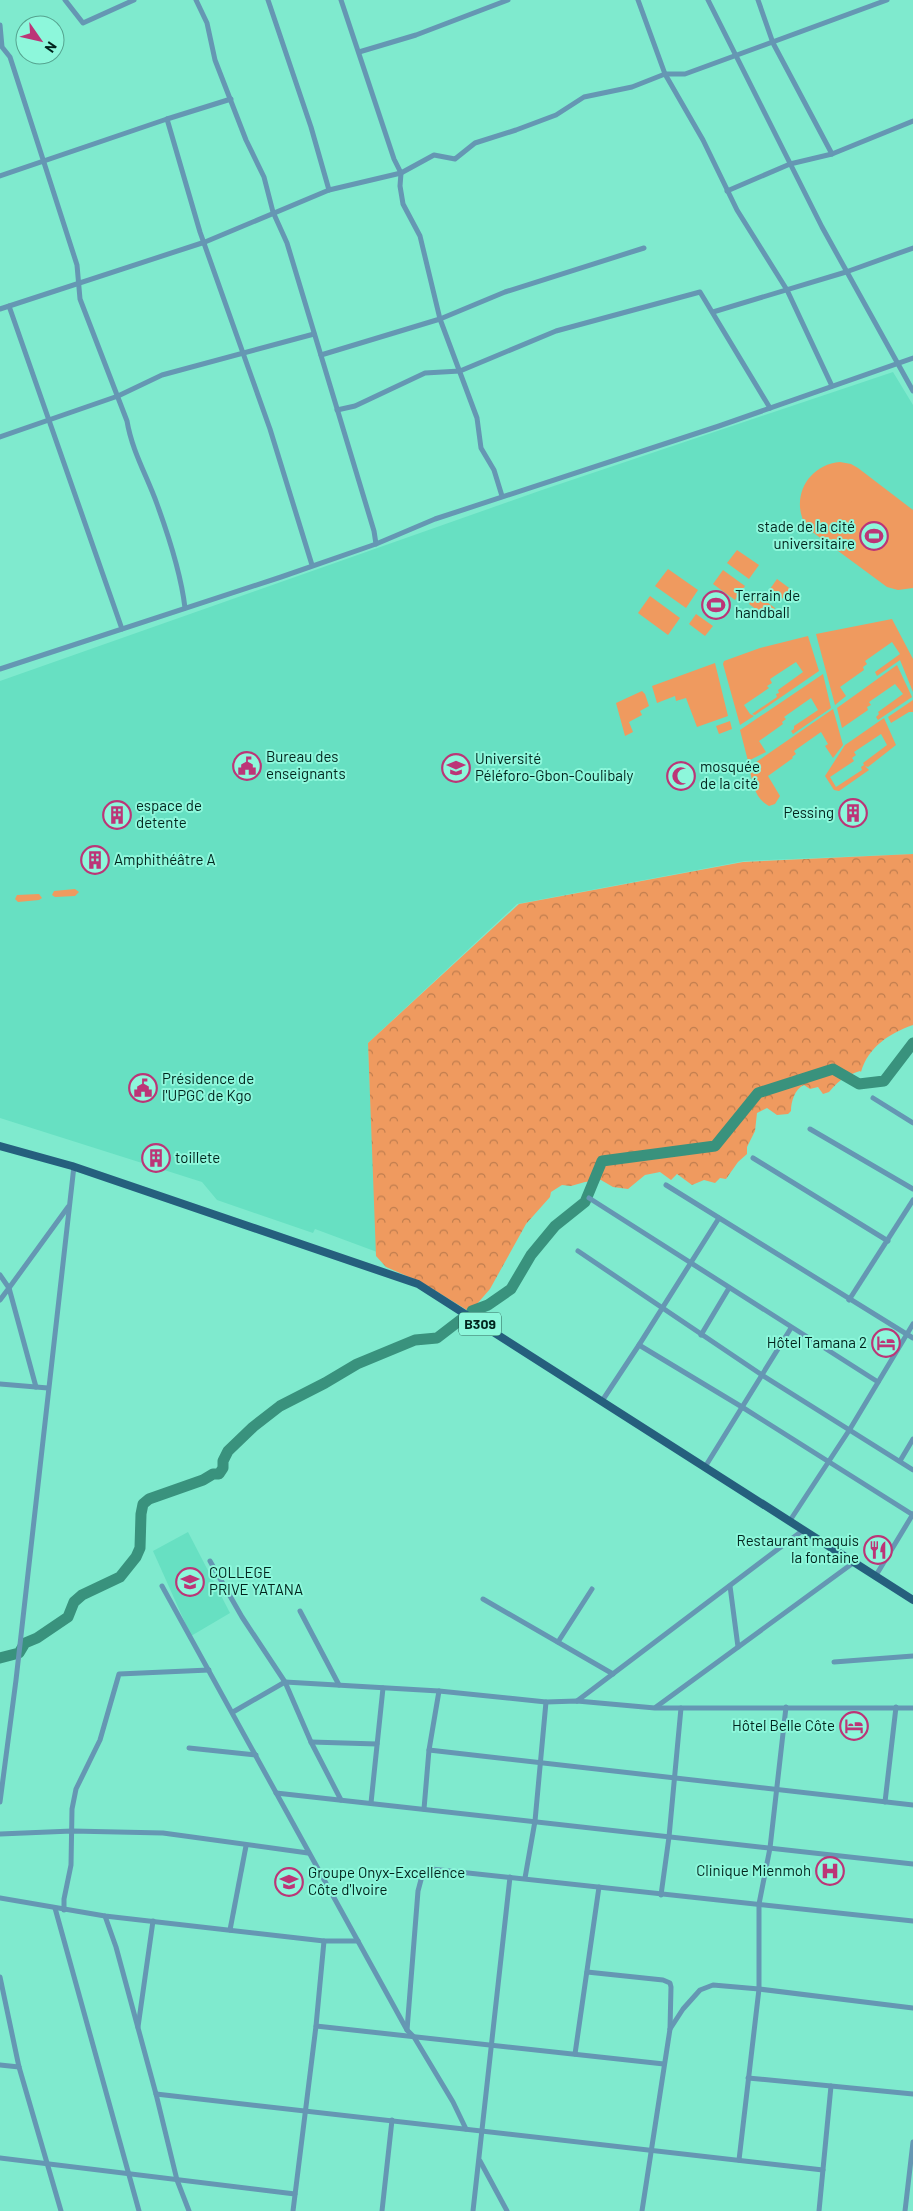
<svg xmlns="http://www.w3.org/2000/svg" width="913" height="2211" font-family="Barlow,sans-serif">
  <defs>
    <pattern id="forest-crowns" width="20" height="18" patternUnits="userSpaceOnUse" patternTransform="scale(1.25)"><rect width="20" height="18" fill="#ef9a5f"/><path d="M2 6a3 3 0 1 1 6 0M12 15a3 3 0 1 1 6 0" fill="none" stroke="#bf7d4e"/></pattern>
  </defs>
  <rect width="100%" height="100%" fill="#7feace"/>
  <!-- built -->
  <g fill="#67e0c2">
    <polygon points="893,372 913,405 913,854 745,861 517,904 368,1043 377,1252 315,1229 313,1233 217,1200 202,1182 0,1118 0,681 542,490"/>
    <polygon points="188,1532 230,1613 191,1636 153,1551"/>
  </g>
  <!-- grass -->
  <g fill="#ef9a5f" fill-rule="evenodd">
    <path d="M 840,462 L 851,464 L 858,468 L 913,510 L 913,588 L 898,590 L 887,587 L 807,528 C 789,499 807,465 840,462 Z"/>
    <polygon points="737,550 759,565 749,579 727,563"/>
    <polygon points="668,569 698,590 686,608 655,586"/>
    <polygon points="723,570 745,586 735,600 713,584"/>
    <polygon points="777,579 796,593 789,603 770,589"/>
    <polygon points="711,593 728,605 720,616 703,604"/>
    <polygon points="756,594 775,608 768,618 749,604"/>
    <polygon points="650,596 680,618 668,635 638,613"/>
    <polygon points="696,614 713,626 705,636 689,624"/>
    <polygon points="892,619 913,659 913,692 900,660 877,676 875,672 900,654 892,642 865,661 867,664 863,667 864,670 840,687 846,696 835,705 816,634"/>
    <polygon points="808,636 819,671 755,715 752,714 777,697 776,694 779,693 778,690 803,672 796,662 770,679 772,683 767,686 769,688 744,705 750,714 754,716 740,725 723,664 724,661 760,648"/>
    <polygon points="715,663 728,716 697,727 686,698 676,701 675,696 657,703 652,686"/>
    <polygon points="897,665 912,697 878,720 876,717 879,714 878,712 903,694 895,684 869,702 871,705 867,707 868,710 842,728 837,708"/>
    <polygon points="823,674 831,708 793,734 791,731 794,729 794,726 818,710 811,698 784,717 786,719 782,722 783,724 759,741 766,752 748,761 740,730"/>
    <polygon points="642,691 645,694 649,706 640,711 642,715 629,722 633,732 625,736 616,703"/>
    <polygon points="913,700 913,712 909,712 891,723 888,717"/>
    <path d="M 833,709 L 843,745 L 833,758 L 825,746 L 828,744 L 821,732 L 794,751 L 796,754 L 792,757 L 793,758 L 768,776 L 780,796 L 775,804 L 769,806 C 754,798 753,783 749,767 Z"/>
    <path d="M 884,718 L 896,745 L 868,767 L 865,766 L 869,770 L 839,791 L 834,790 L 825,776 L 845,745 ZM 881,734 L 887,745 L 863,763 L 864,765 L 861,767 L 862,770 L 836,787 L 830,777 L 854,761 L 852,758 L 856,755 L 854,752 Z"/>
    <polygon points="730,721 732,729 719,734 716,726"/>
    <polygon points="75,889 79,892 75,896 55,897 52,895 54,891"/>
    <polygon points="39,894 42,898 39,900 18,902 15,899 17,895"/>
  </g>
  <!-- forest -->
  <path fill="url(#forest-crowns)" d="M 913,854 L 913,1025 C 890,1033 868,1047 861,1072 L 860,1071 C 843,1077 841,1079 829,1092 L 823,1094 L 818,1087 L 810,1089 L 804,1085 C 795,1089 791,1101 791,1111 L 788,1114 L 777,1115 L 767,1108 L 757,1113 L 755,1131 L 747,1147 L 747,1154 L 738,1162 L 726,1179 L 720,1178 L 715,1183 L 704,1180 L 692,1185 L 677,1174 L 671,1180 L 660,1172 L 645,1175 L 628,1189 L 613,1187 L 601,1180 L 585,1182 L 571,1186 L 562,1185 L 551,1192 L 550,1197 L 526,1224 L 490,1289 L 470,1312 L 423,1283 L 386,1267 L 376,1256 L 368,1043 L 519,904 L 743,862 Z"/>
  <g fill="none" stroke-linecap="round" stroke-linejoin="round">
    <!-- river -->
    <g stroke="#39927d" stroke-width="11">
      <polyline points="472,1311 488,1305 511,1289 531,1255 555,1226 585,1202 602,1161 715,1146 758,1093 833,1069 859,1084 884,1081 913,1043"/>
      <polyline points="0,1658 19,1653 25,1643 37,1638 68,1617 74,1602 82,1595 120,1577 136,1557 140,1548 141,1514 143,1504 149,1499 203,1480 213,1474 219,1474 223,1468 223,1461 228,1451 253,1427 280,1406 325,1383 357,1364 415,1340 437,1338 463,1318"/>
    </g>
    <!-- street -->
    <g stroke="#6597b3" stroke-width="5">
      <polyline points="65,0 83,23 134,0"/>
      <polyline points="196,0 207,23 215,60 246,140 264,177 273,212 287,243 374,531 376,544"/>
      <polyline points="268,0 311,127 329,190"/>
      <polyline points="341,0 394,159 401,173 400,186 403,204 420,236 440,319 477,418 481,448 494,470 502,496"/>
      <polyline points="638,0 665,74 703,140 737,210 787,290 832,386"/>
      <polyline points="708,0 822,227 913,391"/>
      <polyline points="758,0 773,43 832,154"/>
      <path d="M 0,25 L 2,47 L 10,57 L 77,265 L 80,299 L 127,421 C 132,451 147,476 157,504 C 169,537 181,573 185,608"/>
      <polyline points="359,52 416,35 508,0"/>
      <polyline points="167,119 200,232 270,429 312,565"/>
      <polyline points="0,176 167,119 231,99"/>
      <polyline points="727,191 790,164 832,154 913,121"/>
      <polyline points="9,306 122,629"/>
      <polyline points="0,309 205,242 329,190 401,173 434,155 455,159 475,143 516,130 556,115 584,97 632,87 665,74 685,74 887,0"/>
      <polyline points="713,312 846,272 913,248"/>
      <polyline points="321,355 440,319 505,292 644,248"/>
      <polyline points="337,410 355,406 425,373 460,371 556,331 700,292 770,408"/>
      <polyline points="0,437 118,396 162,375 314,334"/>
      <polyline points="0,669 281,577 376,544 435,519 719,426 913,358"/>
      <polyline points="873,1098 913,1123"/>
      <polyline points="810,1129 913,1189"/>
      <polyline points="753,1158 888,1241"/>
      <polyline points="666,1185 913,1338"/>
      <polyline points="589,1198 878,1382"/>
      <polyline points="578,1251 762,1375 913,1470"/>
      <polyline points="0,1275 9,1288 0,1300"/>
      <polyline points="849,1300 913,1200"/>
      <polyline points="701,1335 729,1288"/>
      <polyline points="639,1345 742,1407 913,1515"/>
      <polyline points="0,1384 48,1388"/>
      <polyline points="36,1387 9,1288 68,1207"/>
      <polyline points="602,1401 639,1345 719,1218"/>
      <polyline points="900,1461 913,1439"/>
      <polyline points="705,1467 791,1328"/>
      <polyline points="789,1522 850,1429 913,1324"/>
      <polyline points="210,1561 242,1617 285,1682 311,1742 341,1800"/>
      <polyline points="875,1577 913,1514"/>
      <polyline points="162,1586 407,2030 414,2037 453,2102 466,2129"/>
      <polyline points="730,1586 738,1647"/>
      <polyline points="483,1599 613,1674"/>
      <polyline points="300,1611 339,1685"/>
      <polyline points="558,1642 592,1589"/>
      <polyline points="834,1662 913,1656"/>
      <polyline points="577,1701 802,1531"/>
      <polyline points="656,1707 853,1563"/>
      <polyline points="233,1712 285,1682 439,1691 546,1702 577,1701 655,1708 913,1708"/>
      <polyline points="311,1742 377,1744"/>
      <polyline points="189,1748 256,1755"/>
      <polyline points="429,1750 913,1805"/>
      <polyline points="276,1793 913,1864"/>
      <polyline points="0,1802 16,1680 74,1166"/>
      <polyline points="885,1802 896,1707"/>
      <polyline points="371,1803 383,1688"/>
      <polyline points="424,1809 429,1750 439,1691"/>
      <polyline points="0,1834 72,1831 163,1833 308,1853"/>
      <polyline points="525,1878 535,1821 546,1702"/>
      <polyline points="661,1895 669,1837 681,1708"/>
      <polyline points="0,1898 105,1916 324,1941 358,1941"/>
      <polyline points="55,1908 139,2211"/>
      <polyline points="64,1910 64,1899 71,1865 72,1809 76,1789 100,1740 119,1674 209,1670"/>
      <polyline points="105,1916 116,1947 156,2094 177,2180 189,2211"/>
      <polyline points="230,1930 246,1846"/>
      <polyline points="587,1972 663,1980 670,1983 671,1987 670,2029 642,2211"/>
      <polyline points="0,1977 19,2067 61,2211"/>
      <polyline points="316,2026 664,2064"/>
      <polyline points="138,2027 153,1921"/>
      <polyline points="670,2029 683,2009 700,1990 713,1985 759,1989 913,2008"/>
      <polyline points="407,2030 418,1891 422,1876 431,1869 913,1921"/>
      <polyline points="575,2054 599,1887"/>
      <polyline points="0,2065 19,2067"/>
      <polyline points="748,2078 913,2094"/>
      <polyline points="156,2094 823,2170"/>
      <polyline points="0,2158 295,2194"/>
      <polyline points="739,2160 759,1989 759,1904 770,1848 786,1707"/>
      <polyline points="480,2161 507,2211"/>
      <polyline points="293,2211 316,2026 324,1941"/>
      <polyline points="382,2211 392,2120"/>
      <polyline points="473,2211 510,1877"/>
      <polyline points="819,2211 831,2086"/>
      <polyline points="905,2211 913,2142"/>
    </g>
    <!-- primary -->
    <polyline stroke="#255f7d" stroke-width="8" points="0,1146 72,1166 418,1284 913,1600"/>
  </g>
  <!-- icons -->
  <defs>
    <symbol id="stadium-ring" viewBox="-11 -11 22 22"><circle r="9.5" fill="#8df7db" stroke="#bc3577" stroke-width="1.5"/><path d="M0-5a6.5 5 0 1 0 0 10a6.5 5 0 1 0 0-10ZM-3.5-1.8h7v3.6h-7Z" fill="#bc3577"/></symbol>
    <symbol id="civic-ring" viewBox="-11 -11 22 22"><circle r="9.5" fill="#8df7db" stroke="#bc3577" stroke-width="1.5"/><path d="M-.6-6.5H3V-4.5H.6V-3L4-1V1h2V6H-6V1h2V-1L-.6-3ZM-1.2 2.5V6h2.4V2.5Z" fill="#bc3577"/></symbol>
    <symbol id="university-ring" viewBox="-11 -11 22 22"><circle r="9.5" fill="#8df7db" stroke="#bc3577" stroke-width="1.5"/><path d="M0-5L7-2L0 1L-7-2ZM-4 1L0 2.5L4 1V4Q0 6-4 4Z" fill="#bc3577"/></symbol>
    <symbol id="mosque-ring" viewBox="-11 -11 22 22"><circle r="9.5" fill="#8df7db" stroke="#bc3577" stroke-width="1.5"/><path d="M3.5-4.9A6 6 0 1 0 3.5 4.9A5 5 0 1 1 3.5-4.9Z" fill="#bc3577"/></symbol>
    <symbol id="building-ring" viewBox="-11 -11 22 22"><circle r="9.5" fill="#8df7db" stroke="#bc3577" stroke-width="1.5"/><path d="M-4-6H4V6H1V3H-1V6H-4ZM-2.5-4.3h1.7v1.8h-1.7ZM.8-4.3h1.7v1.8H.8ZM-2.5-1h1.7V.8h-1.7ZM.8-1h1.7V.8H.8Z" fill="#bc3577"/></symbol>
    <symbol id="hotel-ring" viewBox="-11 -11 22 22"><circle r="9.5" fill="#8df7db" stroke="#bc3577" stroke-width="1.5"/><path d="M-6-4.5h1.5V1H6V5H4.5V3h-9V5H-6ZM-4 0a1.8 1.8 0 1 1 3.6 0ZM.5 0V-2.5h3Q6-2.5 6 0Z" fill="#bc3577"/></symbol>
    <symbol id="restaurant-ring" viewBox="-11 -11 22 22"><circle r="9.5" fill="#8df7db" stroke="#bc3577" stroke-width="1.5"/><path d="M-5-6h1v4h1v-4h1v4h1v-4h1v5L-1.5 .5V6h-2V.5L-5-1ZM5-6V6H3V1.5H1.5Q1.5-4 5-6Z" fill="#bc3577"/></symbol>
    <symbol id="school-ring" viewBox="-11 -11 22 22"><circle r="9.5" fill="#8df7db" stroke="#bc3577" stroke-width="1.5"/><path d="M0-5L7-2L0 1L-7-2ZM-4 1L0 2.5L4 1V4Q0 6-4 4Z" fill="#bc3577"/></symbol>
    <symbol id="hospital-ring" viewBox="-11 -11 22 22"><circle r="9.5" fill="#8df7db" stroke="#bc3577" stroke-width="1.5"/><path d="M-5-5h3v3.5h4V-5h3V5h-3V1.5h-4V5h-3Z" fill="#bc3577"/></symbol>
  </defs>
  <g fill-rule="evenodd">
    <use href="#stadium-ring" x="858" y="520" width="32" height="32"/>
    <use href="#stadium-ring" x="700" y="589" width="32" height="32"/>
    <use href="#civic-ring" x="231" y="750" width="32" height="32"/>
    <use href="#university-ring" x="440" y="752" width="32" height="32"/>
    <use href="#mosque-ring" x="665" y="760" width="32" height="32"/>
    <use href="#building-ring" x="837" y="797" width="32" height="32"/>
    <use href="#building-ring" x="101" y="799" width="32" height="32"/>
    <use href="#building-ring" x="79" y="844" width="32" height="32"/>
    <use href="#civic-ring" x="127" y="1072" width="32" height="32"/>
    <use href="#building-ring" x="140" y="1142" width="32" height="32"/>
    <use href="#hotel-ring" x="870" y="1327" width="32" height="32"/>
    <use href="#restaurant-ring" x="862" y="1534" width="32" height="32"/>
    <use href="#school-ring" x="174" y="1566" width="32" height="32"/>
    <use href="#hotel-ring" x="838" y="1710" width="32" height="32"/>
    <use href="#hospital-ring" x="814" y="1855" width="32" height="32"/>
    <use href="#university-ring" x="273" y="1866" width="32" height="32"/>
  </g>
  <g text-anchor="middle" stroke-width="4" stroke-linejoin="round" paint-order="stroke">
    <!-- shield labels -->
    <rect fill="#8df7db" stroke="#2b6356" stroke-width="1" x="459" y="1312.5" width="42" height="23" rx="4"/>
    <g font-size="14" font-weight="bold" fill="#01241d">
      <text x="480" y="1329">B309</text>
    </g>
    <!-- poi labels -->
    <g font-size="15" fill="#01241d" stroke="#8df7db" text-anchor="start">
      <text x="855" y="532" text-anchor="end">stade de la cité<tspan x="855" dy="17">universitaire</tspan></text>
      <text x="735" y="601">Terrain de<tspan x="735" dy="17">handball</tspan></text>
      <text x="266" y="762">Bureau des<tspan x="266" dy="17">enseignants</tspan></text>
      <text x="475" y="764">Université<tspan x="475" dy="17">Péléforo-Gbon-Coulibaly</tspan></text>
      <text x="700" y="772">mosquée<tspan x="700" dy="17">de la cité</tspan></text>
      <text x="136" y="811">espace de<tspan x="136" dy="17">detente</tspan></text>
      <text x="834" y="818" text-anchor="end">Pessing</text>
      <text x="114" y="865">Amphithéâtre A</text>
      <text x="162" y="1084">Présidence de<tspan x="162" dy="17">l'UPGC de Kgo</tspan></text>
      <text x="175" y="1163">toillete</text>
      <text x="867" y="1348" text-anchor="end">Hôtel Tamana 2</text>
      <text x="859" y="1546" text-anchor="end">Restaurant maquis<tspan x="859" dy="17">la fontaine</tspan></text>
      <text x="209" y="1578">COLLEGE<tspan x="209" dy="17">PRIVE YATANA</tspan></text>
      <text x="835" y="1731" text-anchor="end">Hôtel Belle Côte</text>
      <text x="811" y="1876" text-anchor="end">Clinique Mienmoh</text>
      <text x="308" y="1878">Groupe Onyx-Excellence<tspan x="308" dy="17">Côte d'Ivoire</tspan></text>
    </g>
  </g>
  <!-- north arrow -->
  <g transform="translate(40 40) rotate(124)"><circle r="24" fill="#8df7db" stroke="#55a38f"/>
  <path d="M0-4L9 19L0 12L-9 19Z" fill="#bc3577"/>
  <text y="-8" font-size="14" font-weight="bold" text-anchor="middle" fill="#01241d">N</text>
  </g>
</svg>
